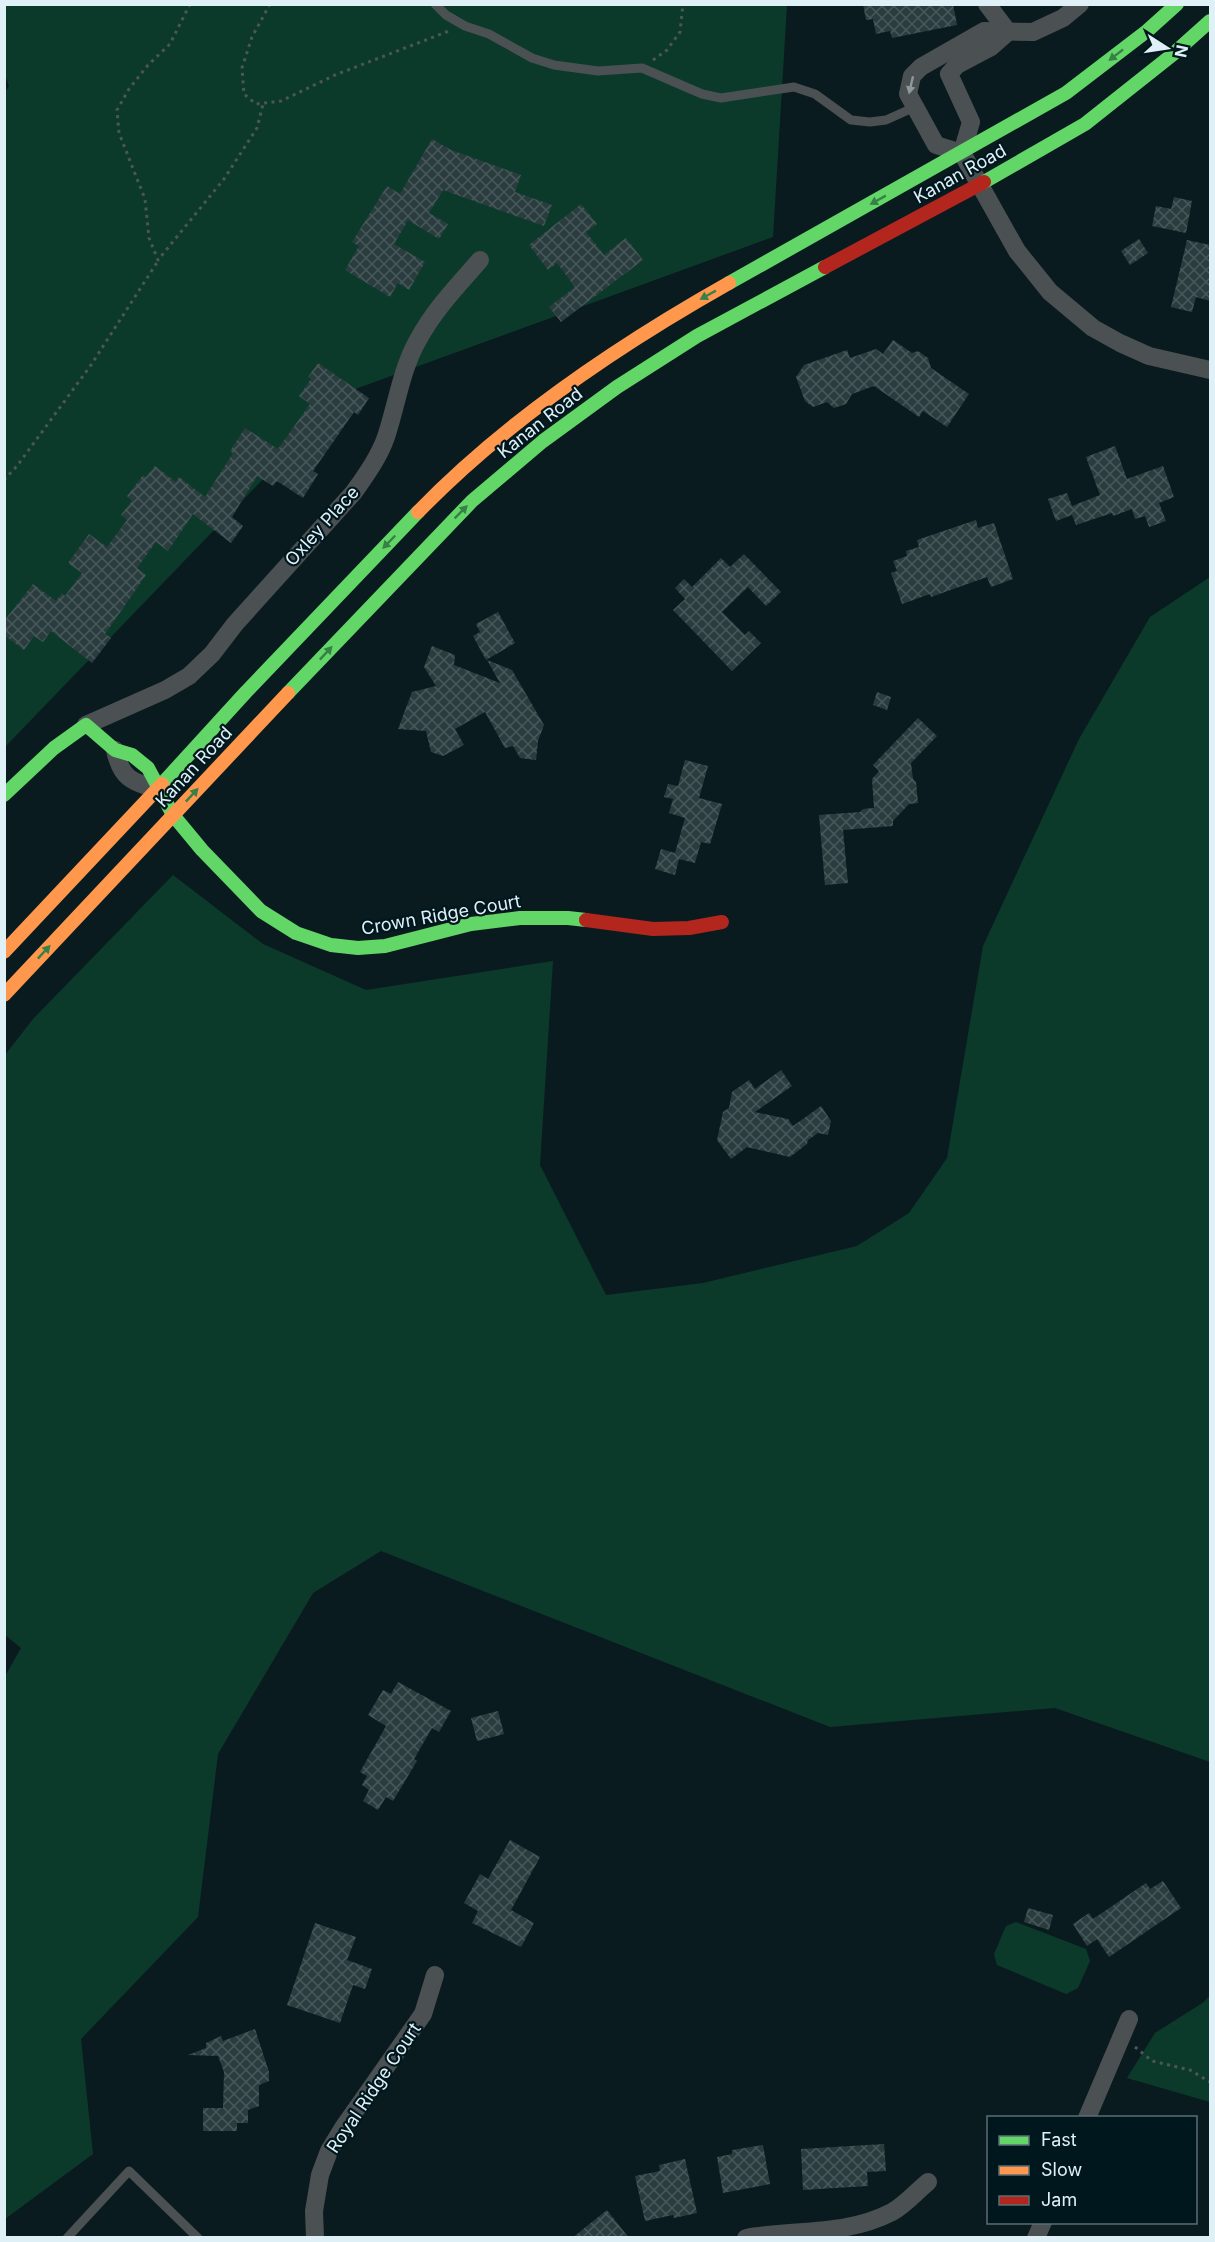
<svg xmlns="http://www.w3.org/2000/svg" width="1215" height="2242" font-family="Inter,sans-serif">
  <defs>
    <pattern id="building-cross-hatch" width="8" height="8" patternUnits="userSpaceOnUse" patternTransform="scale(1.5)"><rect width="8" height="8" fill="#2a3c3e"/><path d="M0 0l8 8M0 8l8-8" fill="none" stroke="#48595b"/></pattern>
  </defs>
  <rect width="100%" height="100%" fill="#0a1b20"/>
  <!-- green -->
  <g fill="#0c3a2a">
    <polygon points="5,5 787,5 773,237 347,392 5,747 4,94 9,86 5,75"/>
    <polygon points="1210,577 1210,1762 1055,1708 830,1727 381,1551 313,1593 218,1754 198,1917 81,2039 93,2154 5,2219 4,1678 21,1648 4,1634 5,1055 33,1019 173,875 263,944 366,990 553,961 540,1165 606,1295 703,1283 857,1246 909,1213 947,1158 983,946 1079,739 1150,617"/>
    <polygon points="1016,1922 1086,1949 1090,1961 1078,1988 1066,1994 997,1965 994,1954 1006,1926"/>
    <polygon points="1210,1995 1210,2102 1127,2078 1155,2033 1204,2002"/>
  </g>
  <!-- building -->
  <g fill="url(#building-cross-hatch)">
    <polygon points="863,4 953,4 957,25 892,38 890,31 876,34 873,19 866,20"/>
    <polygon points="432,139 451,150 521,175 515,192 552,205 544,226 443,190 429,213 448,224 439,239 408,220 394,244 425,262 409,290 398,283 390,297 345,270 359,246 352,242 387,186 400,194"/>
    <polygon points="1174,197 1192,201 1186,233 1152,226 1156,206 1171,209"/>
    <polygon points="581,204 597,224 586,232 604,255 626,238 643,260 561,322 549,307 575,287 557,263 548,270 529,245"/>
    <polygon points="1139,239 1148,253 1130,265 1121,251"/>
    <polygon points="1187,240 1210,245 1210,301 1196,297 1192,312 1171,307"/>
    <polygon points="893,340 912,353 918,351 928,358 931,368 969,394 947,427 923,411 919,417 874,386 852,394 846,404 834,408 827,402 813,407 805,401 796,377 804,365 847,350 850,358 876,349 883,354"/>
    <polygon points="318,363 369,398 358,415 354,412 313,471 318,474 303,498 277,481 273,486 257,476 232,517 243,526 231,543 193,514 168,551 156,542 137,568 146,575 105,634 111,638 92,663 51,631 43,642 34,636 24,650 4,635 4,621 33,584 56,601 62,593 65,596 82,573 68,563 89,534 107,547 127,520 121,515 132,501 127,496 143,475 146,477 155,466 176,482 179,477 205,497 233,453 230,451 245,428 278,449 310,404 299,396 311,379 308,377"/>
    <polygon points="1115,446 1127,479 1163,466 1174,497 1159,503 1166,521 1149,527 1145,516 1135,519 1132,509 1113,516 1112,513 1076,525 1072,515 1056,521 1048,499 1067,493 1072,506 1100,495 1086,457"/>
    <polygon points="976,520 978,528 994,523 1013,579 991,587 987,577 931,597 930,594 902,604 891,573 897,571 893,561 907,556 906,551 919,547 917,540"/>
    <polygon points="744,554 781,592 766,606 748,587 722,612 745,635 749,631 761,643 732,671 673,610 685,599 675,588 684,579 692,587 721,558 730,567"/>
    <polygon points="498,612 515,643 486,660 473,636 480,632 476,624"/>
    <polygon points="432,646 455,655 454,665 500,683 487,660 512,670 544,725 538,741 536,760 520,758 513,746 505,748 485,712 455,729 464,745 443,756 431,752 426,731 398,729 412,692 436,686 424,667"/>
    <polygon points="877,692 891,697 887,710 873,705"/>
    <polygon points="918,718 937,736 911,763 913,779 916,782 918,803 909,804 893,821 893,826 843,830 848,883 825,885 819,815 860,812 863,809 874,808 872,779 879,771 873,765"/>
    <polygon points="685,760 708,766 699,798 722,804 710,844 701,842 695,863 679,859 675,875 655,869 661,849 675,853 685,818 669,813 673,799 664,797 668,784 678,786"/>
    <polygon points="781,1070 792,1086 755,1112 788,1119 793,1126 821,1106 831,1121 828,1135 818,1133 808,1140 807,1144 790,1157 747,1147 731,1159 717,1140 723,1112 729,1108 732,1092 749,1080 755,1089"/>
    <polygon points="398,1682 451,1711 439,1732 432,1728 414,1759 417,1761 393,1801 386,1797 378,1810 363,1801 369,1790 362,1785 367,1776 360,1772 386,1726 368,1715 383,1690 391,1694"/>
    <polygon points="498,1711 504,1734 477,1741 471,1718"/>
    <polygon points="510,1840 540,1857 511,1910 534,1923 521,1947 472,1923 478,1911 464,1903 480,1874 488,1879"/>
    <polygon points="1163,1881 1181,1908 1109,1957 1097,1939 1087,1946 1073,1924 1089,1913 1093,1919 1146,1883 1150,1889"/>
    <polygon points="1028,1908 1053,1915 1049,1930 1024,1922"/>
    <polygon points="315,1923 356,1937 347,1960 372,1969 365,1989 353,1985 340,2023 287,2005"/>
    <polygon points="255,2029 269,2072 269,2081 259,2085 259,2106 248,2110 248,2123 237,2123 237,2131 203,2131 203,2108 223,2108 224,2072 218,2056 188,2055 206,2048 206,2043 221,2036 223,2041"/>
    <polygon points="884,2144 886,2171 867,2172 868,2186 803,2190 801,2149"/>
    <polygon points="763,2145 770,2184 723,2193 717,2157 732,2154 732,2150"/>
    <polygon points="685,2159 697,2213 674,2218 673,2215 645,2221 635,2176 660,2171 659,2165"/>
    <polygon points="607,2210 629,2238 572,2238"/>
  </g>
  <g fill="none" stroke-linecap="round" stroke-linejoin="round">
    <!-- path -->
    <g stroke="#4d5558" stroke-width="3" stroke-dasharray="3 4.5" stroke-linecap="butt">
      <polyline points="190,4 170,44 148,65 129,89 117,110 119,133 145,199 149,238 158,260 224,179 257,128 263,104"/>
      <polyline points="270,4 252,37 242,68 244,94 256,104 281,101 335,75 449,31"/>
      <polyline points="653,60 667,50 680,32 683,4"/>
      <polyline points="4,480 17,466 91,365 158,261"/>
      <polyline points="1135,2047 1152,2061 1190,2070 1210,2082"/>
    </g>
    <!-- lane -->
    <g stroke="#4b5053" stroke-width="9">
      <polyline points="435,4 446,15 465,26 489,34 532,58 554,65 598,71 642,68 702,94 721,98 794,87 815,94 851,120 870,122 886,120 915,107"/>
      <polyline points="67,2238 129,2171 198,2238"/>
    </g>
    <!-- street -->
    <g stroke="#4b5053" stroke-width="18">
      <polyline points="987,4 1008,32"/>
      <polyline points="1080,4 1063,18 1033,32 984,31 921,67 912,76 908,94 936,145 962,153 1017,251 1050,292 1093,328 1120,343 1149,356 1210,370"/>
      <polyline points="962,153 971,122 949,74 957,65 991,47 1008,32"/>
      <path d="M 86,725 L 165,690 L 189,676 L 212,654 L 235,624 L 354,492 C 366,475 379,457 386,437 C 397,404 401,370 418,340 C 434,310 458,285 480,260"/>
      <path d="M 115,750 C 121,778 131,782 158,789"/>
      <polyline points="1087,2118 1129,2019"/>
      <polyline points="315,2238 314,2211 320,2175 329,2151 343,2128 423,2014 435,1975"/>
      <path d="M 746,2238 C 795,2229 846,2236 892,2212 C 905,2205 917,2191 928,2182"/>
      <polyline points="1036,2238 1043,2222"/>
    </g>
    <!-- fast -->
    <g stroke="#63d668" stroke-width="14">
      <polyline points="984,182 1085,124 1172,55 1210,21"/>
      <polyline points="729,283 1066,93 1147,31 1177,4"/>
      <polyline points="288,693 472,501 543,441 617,387 697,336 825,267"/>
      <polyline points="162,784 246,692 418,512"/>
      <polyline points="4,795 54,748 86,725 115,750 132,755 148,768 173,815 202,850 261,911 296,933 331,945 358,948 385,946 471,924 520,918 568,918 586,920"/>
    </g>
    <!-- slow -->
    <g stroke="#ff974d" stroke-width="14">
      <path d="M 418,512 C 506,421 619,345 729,283"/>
      <polyline points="4,952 162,784"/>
      <polyline points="4,995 288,693"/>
    </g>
    <!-- jam -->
    <g stroke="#b3261e" stroke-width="14">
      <polyline points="825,267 984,182"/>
      <polyline points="586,920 653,929 689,928 722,922"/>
    </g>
  </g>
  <!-- one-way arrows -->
  <defs><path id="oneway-solid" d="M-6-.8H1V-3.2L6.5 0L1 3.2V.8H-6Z" transform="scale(1.5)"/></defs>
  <g fill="#378047">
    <use href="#oneway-solid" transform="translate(1116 55) rotate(142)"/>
    <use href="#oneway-solid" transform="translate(878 200) rotate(151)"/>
    <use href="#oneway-solid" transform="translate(708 295) rotate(151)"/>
    <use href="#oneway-solid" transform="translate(461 512) rotate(-45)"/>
    <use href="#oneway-solid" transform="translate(389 542) rotate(134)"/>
    <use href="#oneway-solid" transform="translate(326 653) rotate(-47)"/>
    <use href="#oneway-solid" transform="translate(192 795) rotate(-47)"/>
    <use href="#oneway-solid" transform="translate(44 952) rotate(-47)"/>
  </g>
  <use fill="#8e989d" href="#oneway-solid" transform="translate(911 85) rotate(103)"/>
  <g text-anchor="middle" stroke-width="4.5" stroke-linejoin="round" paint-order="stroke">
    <!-- street labels -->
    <g font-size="18" fill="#dff1f7" stroke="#01171e">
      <text transform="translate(960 174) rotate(-29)" y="6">Kanan Road</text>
      <text transform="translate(540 423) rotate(-38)" y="6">Kanan Road</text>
      <text transform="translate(322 526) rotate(-48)" y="6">Oxley Place</text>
      <text transform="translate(194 767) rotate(-47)" y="6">Kanan Road</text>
      <text transform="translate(441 915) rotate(-10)" y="6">Crown Ridge Court</text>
      <text transform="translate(374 2088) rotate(-56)" y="6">Royal Ridge Court</text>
    </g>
  </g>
  <!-- border -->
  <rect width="1215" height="2242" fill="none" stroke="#dff1f7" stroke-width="12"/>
  <!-- legend -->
  <rect x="987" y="2116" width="210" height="108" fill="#01171e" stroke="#5a6e75" stroke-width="1.5"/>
  <rect x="999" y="2136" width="30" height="9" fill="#63d668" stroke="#5a6e75" stroke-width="1.5"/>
  <text x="1041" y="2146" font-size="18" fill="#dff1f7">Fast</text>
  <rect x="999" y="2166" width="30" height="9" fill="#ff974d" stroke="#5a6e75" stroke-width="1.5"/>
  <text x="1041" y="2176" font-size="18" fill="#dff1f7">Slow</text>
  <rect x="999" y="2196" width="30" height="9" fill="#b3261e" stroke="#5a6e75" stroke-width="1.5"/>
  <text x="1041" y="2206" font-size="18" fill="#dff1f7">Jam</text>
  <!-- north arrow -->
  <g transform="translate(1167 48) rotate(102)" stroke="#01171e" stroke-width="4.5" paint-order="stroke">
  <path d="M0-4.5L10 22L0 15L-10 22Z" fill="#dff1f7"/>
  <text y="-9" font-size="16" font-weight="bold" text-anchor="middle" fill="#dff1f7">N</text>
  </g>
</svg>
